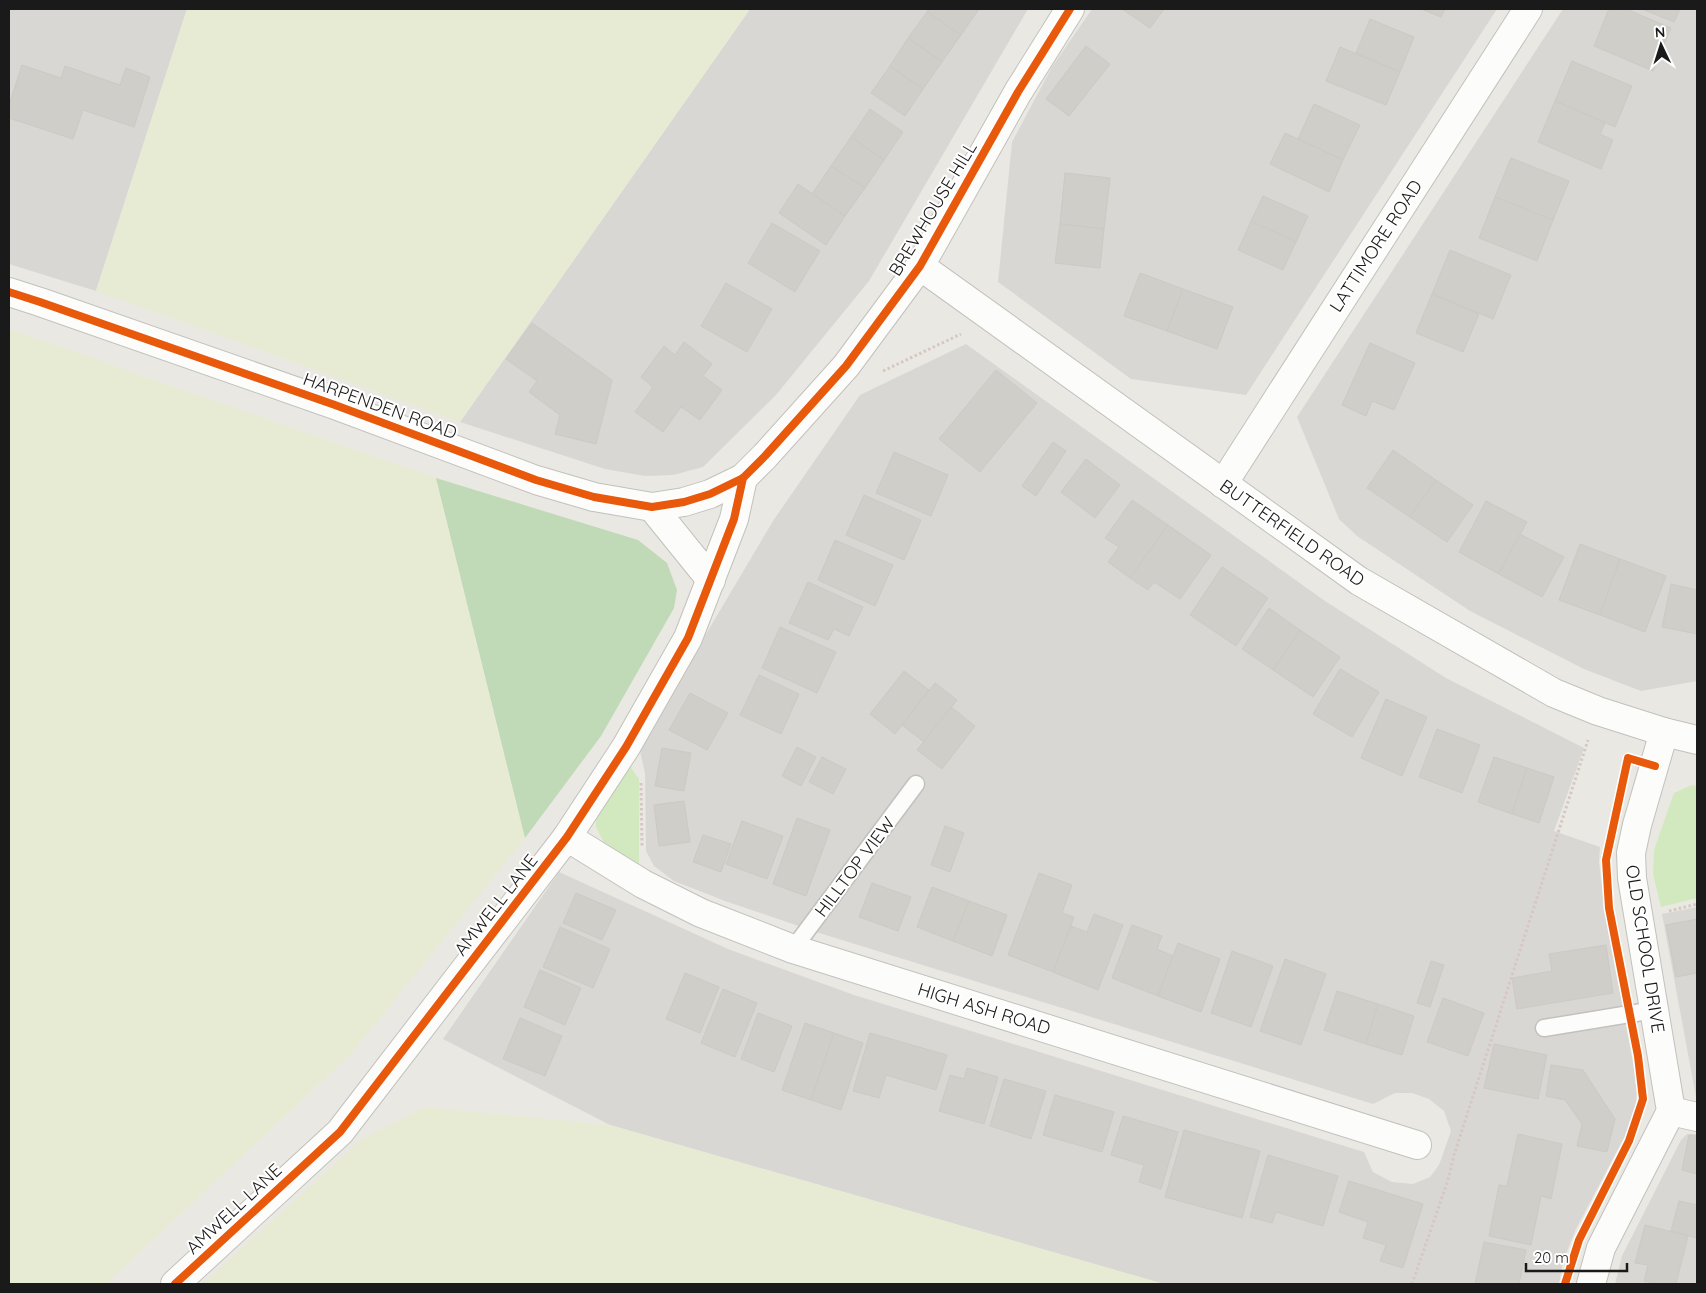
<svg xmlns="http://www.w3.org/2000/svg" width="1706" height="1293" font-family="Quicksand,sans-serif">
  <rect width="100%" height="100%" fill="#eae8e2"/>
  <!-- residential -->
  <g fill="#d9d7d4">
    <polygon points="9,9 187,9 96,291 9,264"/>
    <polygon points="750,9 1028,9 869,281 776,395 703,467 673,475 645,476 605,469 460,422"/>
    <polygon points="1092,9 1497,9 1246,395 1131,379 998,282 1012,142 1052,67"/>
    <polygon points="1563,9 1697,9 1697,681 1641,691 1584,669 1470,611 1357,536 1339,519 1297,417"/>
    <polygon points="966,344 1325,601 1446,678 1584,748 1554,831 1600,847 1599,862 1605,911 1637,1085 1636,1104 1628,1130 1576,1229 1563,1261 1559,1284 1164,1284 610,1125 443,1039 559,872 728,949 854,995 1364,1152 1373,1172 1392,1182 1413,1184 1430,1177 1439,1165 1451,1131 1444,1111 1429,1099 1412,1093 1395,1093 1373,1104 816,932 725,901 674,881 654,866 646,851 645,773 639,747 773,521 860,395"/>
    <polygon points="1697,907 1697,1102 1662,914"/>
    <polygon points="1687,1134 1697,1134 1697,1284 1615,1284 1622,1256 1681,1140"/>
  </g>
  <!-- farmland -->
  <g fill="#e8ebd4">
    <polygon points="187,9 750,9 460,422 96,291"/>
    <polygon points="9,329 436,478 525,838 351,1054 106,1284 9,1284"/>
    <polygon points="425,1107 610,1125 1164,1284 202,1284 362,1139"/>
  </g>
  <!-- grass -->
  <g fill="#d2e9bf">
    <polygon points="627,762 639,779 639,866 605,845 596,827 596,808"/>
    <polygon points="1692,785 1697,786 1697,898 1661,907 1653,874 1654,850 1674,793"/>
  </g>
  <!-- forest -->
  <polygon fill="#c0d9b6" points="436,478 638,540 667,563 677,590 674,608 601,736 525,838"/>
  <!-- building -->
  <g fill="#d0cec9" stroke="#cdc9c3">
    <polygon points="929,9 979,9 961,35 927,12"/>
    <polygon points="1122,9 1164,9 1150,28"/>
    <polygon points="1421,9 1445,9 1441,17"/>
    <polygon points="1609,9 1626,9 1671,28 1653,71 1594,46"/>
    <polygon points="1642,9 1680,9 1674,22"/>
    <polygon points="927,12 961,35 942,62 908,38"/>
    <polygon points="1370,19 1414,37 1400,72 1356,53"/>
    <polygon points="908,38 942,62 923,89 890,66"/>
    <polygon points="1086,46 1110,64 1069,116 1046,99"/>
    <polygon points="1340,47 1400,72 1386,105 1326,81"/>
    <polygon points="1572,61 1632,86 1615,127 1555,101"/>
    <polygon points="22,65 61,78 65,66 120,85 126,68 150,77 134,127 83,110 73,139 9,118 9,105"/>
    <polygon points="890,66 923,89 905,116 871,93"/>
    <polygon points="1555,101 1605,123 1600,134 1613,140 1601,169 1538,142"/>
    <polygon points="1314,104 1360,125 1343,160 1298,139"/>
    <polygon points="870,109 903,132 884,160 851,137"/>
    <polygon points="1285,133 1343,160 1329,192 1270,164"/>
    <polygon points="851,137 884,160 865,188 831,166"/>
    <polygon points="1511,158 1569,181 1553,220 1495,197"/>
    <polygon points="831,166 865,188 845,216 812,194"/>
    <polygon points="1065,173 1110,178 1104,229 1060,224"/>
    <polygon points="798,184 845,216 826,245 779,213"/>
    <polygon points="1263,196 1308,216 1296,242 1251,221"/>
    <polygon points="1495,197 1553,220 1537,261 1479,238"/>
    <polygon points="1251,221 1296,242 1283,270 1238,250"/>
    <polygon points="772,223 820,251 795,292 748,263"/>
    <polygon points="1060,224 1104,229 1100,268 1055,263"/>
    <polygon points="1450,250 1511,275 1493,319 1432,294"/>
    <polygon points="1140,273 1183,289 1167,331 1124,316"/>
    <polygon points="726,283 772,309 747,352 701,326"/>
    <polygon points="1183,289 1233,307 1217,349 1167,331"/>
    <polygon points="1432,294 1479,314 1463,352 1416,333"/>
    <polygon points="532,323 612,380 596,444 555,434 560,415 529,392 537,381 506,359"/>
    <polygon points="684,342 712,364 703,376 722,390 700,420 681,407 663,432 635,412 653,387 641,377 664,346 675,355"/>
    <polygon points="1370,343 1415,363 1394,410 1372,401 1366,416 1342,405"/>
    <polygon points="996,370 1037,403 980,472 939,439"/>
    <polygon points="1053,442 1066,451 1036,496 1022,486"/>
    <polygon points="1393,450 1436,480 1410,517 1367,488"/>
    <polygon points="894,452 948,475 931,516 876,493"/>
    <polygon points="1086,459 1120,485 1095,518 1061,492"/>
    <polygon points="1436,480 1473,505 1447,542 1410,517"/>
    <polygon points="864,495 921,520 904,560 846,535"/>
    <polygon points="1132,500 1168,525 1130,578 1108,562 1119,547 1105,538"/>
    <polygon points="1486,501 1527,522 1499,574 1459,552"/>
    <polygon points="1168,525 1211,555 1180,599 1154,582 1148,590 1130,578"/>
    <polygon points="1520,534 1564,557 1542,597 1499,574"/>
    <polygon points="835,540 893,565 875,606 818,580"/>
    <polygon points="1580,544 1620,559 1600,615 1559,600"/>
    <polygon points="1620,559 1666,576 1645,632 1600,615"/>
    <polygon points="1222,567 1268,598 1236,646 1190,615"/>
    <polygon points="808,582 863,607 849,636 834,629 828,640 789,623"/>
    <polygon points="1671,584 1697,590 1697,634 1662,627"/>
    <polygon points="1269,608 1300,630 1273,670 1242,649"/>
    <polygon points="780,627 836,652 817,693 762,668"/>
    <polygon points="1300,630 1340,657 1313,697 1273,670"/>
    <polygon points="1340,669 1379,692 1352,737 1313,714"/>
    <polygon points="904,671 929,690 895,734 870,714"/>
    <polygon points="759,675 799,694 781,734 740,715"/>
    <polygon points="935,683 957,700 924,742 902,725"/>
    <polygon points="690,693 728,713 707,750 669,730"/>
    <polygon points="1386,699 1427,717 1402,776 1361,758"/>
    <polygon points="951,707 975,726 942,769 917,750"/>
    <polygon points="1437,729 1480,745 1462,793 1419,777"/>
    <polygon points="797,747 816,757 801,786 782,776"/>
    <polygon points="662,748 691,753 684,791 655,786"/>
    <polygon points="822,757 846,769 833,794 809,782"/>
    <polygon points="1494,757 1527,768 1512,814 1478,802"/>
    <polygon points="1527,768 1554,777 1539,823 1512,814"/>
    <polygon points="684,801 690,842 659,846 654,805"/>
    <polygon points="797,818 830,830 806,896 773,884"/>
    <polygon points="742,821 783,836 767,879 726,864"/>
    <polygon points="945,826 964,833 950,872 931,865"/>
    <polygon points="703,835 731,844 721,872 693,862"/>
    <polygon points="1039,873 1072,885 1062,913 1074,917 1053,972 1008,955"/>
    <polygon points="872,883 911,897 898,931 859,917"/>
    <polygon points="932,887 969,901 953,941 917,927"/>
    <polygon points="576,893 616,910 602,940 563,923"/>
    <polygon points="969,901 1007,915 992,956 953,941"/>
    <polygon points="1094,914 1123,925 1098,990 1053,972 1071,926 1087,932"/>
    <polygon points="1697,919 1697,973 1676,977 1666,925"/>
    <polygon points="1132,925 1162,936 1157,949 1173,956 1158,996 1112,978"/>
    <polygon points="560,927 610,949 593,988 543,967"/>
    <polygon points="1178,943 1220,959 1201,1012 1158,996"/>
    <polygon points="1606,945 1613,993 1517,1009 1512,978 1552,971 1549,954"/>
    <polygon points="1232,951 1273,966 1251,1027 1211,1013"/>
    <polygon points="1285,959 1326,974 1301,1045 1260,1031"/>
    <polygon points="1431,961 1444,965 1430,1007 1417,1003"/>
    <polygon points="540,970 581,988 565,1025 524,1007"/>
    <polygon points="685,973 719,987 700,1033 666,1019"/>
    <polygon points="723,989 757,1003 735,1057 701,1043"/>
    <polygon points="1337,991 1378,1004 1366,1044 1324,1030"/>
    <polygon points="1443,998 1484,1013 1468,1056 1427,1042"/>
    <polygon points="1378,1004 1414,1016 1402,1055 1366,1044"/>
    <polygon points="758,1013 792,1026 774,1072 741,1059"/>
    <polygon points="520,1018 562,1036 545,1076 503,1059"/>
    <polygon points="805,1023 834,1033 811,1100 782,1090"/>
    <polygon points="834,1033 863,1043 841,1110 811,1100"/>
    <polygon points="870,1033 947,1055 936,1090 886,1075 879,1098 853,1091"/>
    <polygon points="1494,1044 1547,1055 1538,1099 1484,1088"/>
    <polygon points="1551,1065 1583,1070 1615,1119 1607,1152 1577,1146 1582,1124 1565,1100 1546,1096"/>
    <polygon points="967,1068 998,1077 984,1124 939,1111 950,1075 964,1079"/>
    <polygon points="1004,1079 1046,1091 1031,1139 990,1126"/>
    <polygon points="1055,1095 1114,1112 1102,1152 1043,1135"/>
    <polygon points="1123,1116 1178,1132 1161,1189 1139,1182 1144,1165 1111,1155"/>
    <polygon points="1184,1130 1260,1151 1242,1218 1165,1197"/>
    <polygon points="1518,1134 1562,1144 1551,1199 1541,1196 1531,1245 1489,1236 1499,1185 1507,1186"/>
    <polygon points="1689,1135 1697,1136 1697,1174 1682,1170"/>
    <polygon points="1268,1155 1338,1176 1323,1226 1276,1212 1272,1223 1250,1217"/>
    <polygon points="1349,1181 1423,1204 1403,1268 1380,1261 1386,1245 1363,1238 1368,1222 1339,1212"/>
    <polygon points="1679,1201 1697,1205 1697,1238 1671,1231"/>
    <polygon points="1645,1225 1688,1236 1676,1284 1657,1284 1644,1281 1648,1265 1635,1263"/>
    <polygon points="1484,1242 1526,1250 1519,1284 1475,1284"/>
  </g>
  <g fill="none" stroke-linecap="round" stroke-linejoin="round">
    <defs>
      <g id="service">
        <polyline points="793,949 916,784"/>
        <polyline points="1544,1028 1654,1010"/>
      </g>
      <g id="minor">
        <polyline points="920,266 1359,581 1554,693 1598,711 1664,732 1697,740"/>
        <polyline points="1223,484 1528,9"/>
        <polyline points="652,507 711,580"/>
        <polyline points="567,837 643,884 701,913 793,949 1417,1145"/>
        <polyline points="1671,1111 1697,1117"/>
        <polyline points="175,1284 340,1132 567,837 626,747 688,638 734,519 743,478"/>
        <polyline points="1591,1284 1601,1248 1671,1111 1632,878 1631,853 1637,825 1664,732"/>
      </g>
      <polyline id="tertiary" points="9,292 40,302 335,405 536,480 594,497 652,507 684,502 710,494 743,478 765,456 846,366 920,266 1018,92 1070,9"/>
    </defs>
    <!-- service casing -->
    <use href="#service" stroke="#c2c1be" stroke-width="19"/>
    <!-- minor casing -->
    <use href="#minor" stroke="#c2c1be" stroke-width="30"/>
    <!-- tertiary casing -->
    <use href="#tertiary" stroke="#c2c1be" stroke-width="30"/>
    <!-- path -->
    <g stroke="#d6c7c2" stroke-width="3" stroke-dasharray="2.5 2.5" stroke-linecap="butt">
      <polyline points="883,371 961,334"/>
      <polyline points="641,783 642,846"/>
      <polyline points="1669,911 1697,904"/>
      <polyline points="1412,1284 1448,1180 1454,1155 1588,740"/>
    </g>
    <!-- service -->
    <use href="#service" stroke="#fcfcfb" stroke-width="16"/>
    <!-- minor -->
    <use href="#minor" stroke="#fcfcfb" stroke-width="28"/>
    <!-- tertiary -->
    <use href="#tertiary" stroke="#fcfcfb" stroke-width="28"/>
    <defs>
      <g id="cycleway">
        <polyline points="9,292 40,302 335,405 536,480 594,497 652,507 684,502 710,494 743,478 765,456 846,366 920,266 1018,92 1070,9"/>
        <polyline points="175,1284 340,1132 567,837 626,747 688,638 734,519 743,478"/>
        <polyline points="1565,1284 1579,1240 1629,1141 1643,1099 1638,1056 1609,908 1606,860 1628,758 1655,766"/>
      </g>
    </defs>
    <!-- cycleway casing -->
    <use href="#cycleway" stroke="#fff" stroke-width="11"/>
    <!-- cycleway -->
    <use href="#cycleway" stroke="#e8590c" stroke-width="8"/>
  </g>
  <g text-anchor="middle" stroke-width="4" stroke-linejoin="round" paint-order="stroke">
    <!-- street labels -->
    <g font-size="18" fill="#1a1a1a" stroke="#fff">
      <text transform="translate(933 209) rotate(-59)" y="6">BREWHOUSE HILL</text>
      <text transform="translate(1376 246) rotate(-57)" y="6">LATTIMORE ROAD</text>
      <text transform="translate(380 406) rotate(20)" y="6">HARPENDEN ROAD</text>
      <text transform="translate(1292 533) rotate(35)" y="6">BUTTERFIELD ROAD</text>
      <text transform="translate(855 867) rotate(-53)" y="6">HILLTOP VIEW</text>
      <text transform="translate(496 905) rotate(-52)" y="6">AMWELL LANE</text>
      <text transform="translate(1645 949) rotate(81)" y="6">OLD SCHOOL DRIVE</text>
      <text transform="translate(984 1009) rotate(17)" y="6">HIGH ASH ROAD</text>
      <text transform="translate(234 1209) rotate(-43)" y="6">AMWELL LANE</text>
    </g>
  </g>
  <!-- border -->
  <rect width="1706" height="1293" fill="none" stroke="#1a1a1a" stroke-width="20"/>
  <!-- north arrow -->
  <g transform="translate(1661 45) rotate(356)" stroke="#ffffff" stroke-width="4" paint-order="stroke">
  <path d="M0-4L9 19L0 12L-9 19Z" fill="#1a1a1a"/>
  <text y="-8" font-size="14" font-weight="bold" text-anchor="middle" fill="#1a1a1a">N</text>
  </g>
  <!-- scale -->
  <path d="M1526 1263v8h101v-8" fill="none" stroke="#1a1a1a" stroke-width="2.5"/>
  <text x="1534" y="1263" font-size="15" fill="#1a1a1a" stroke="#ffffff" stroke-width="4" paint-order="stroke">20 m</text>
</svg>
